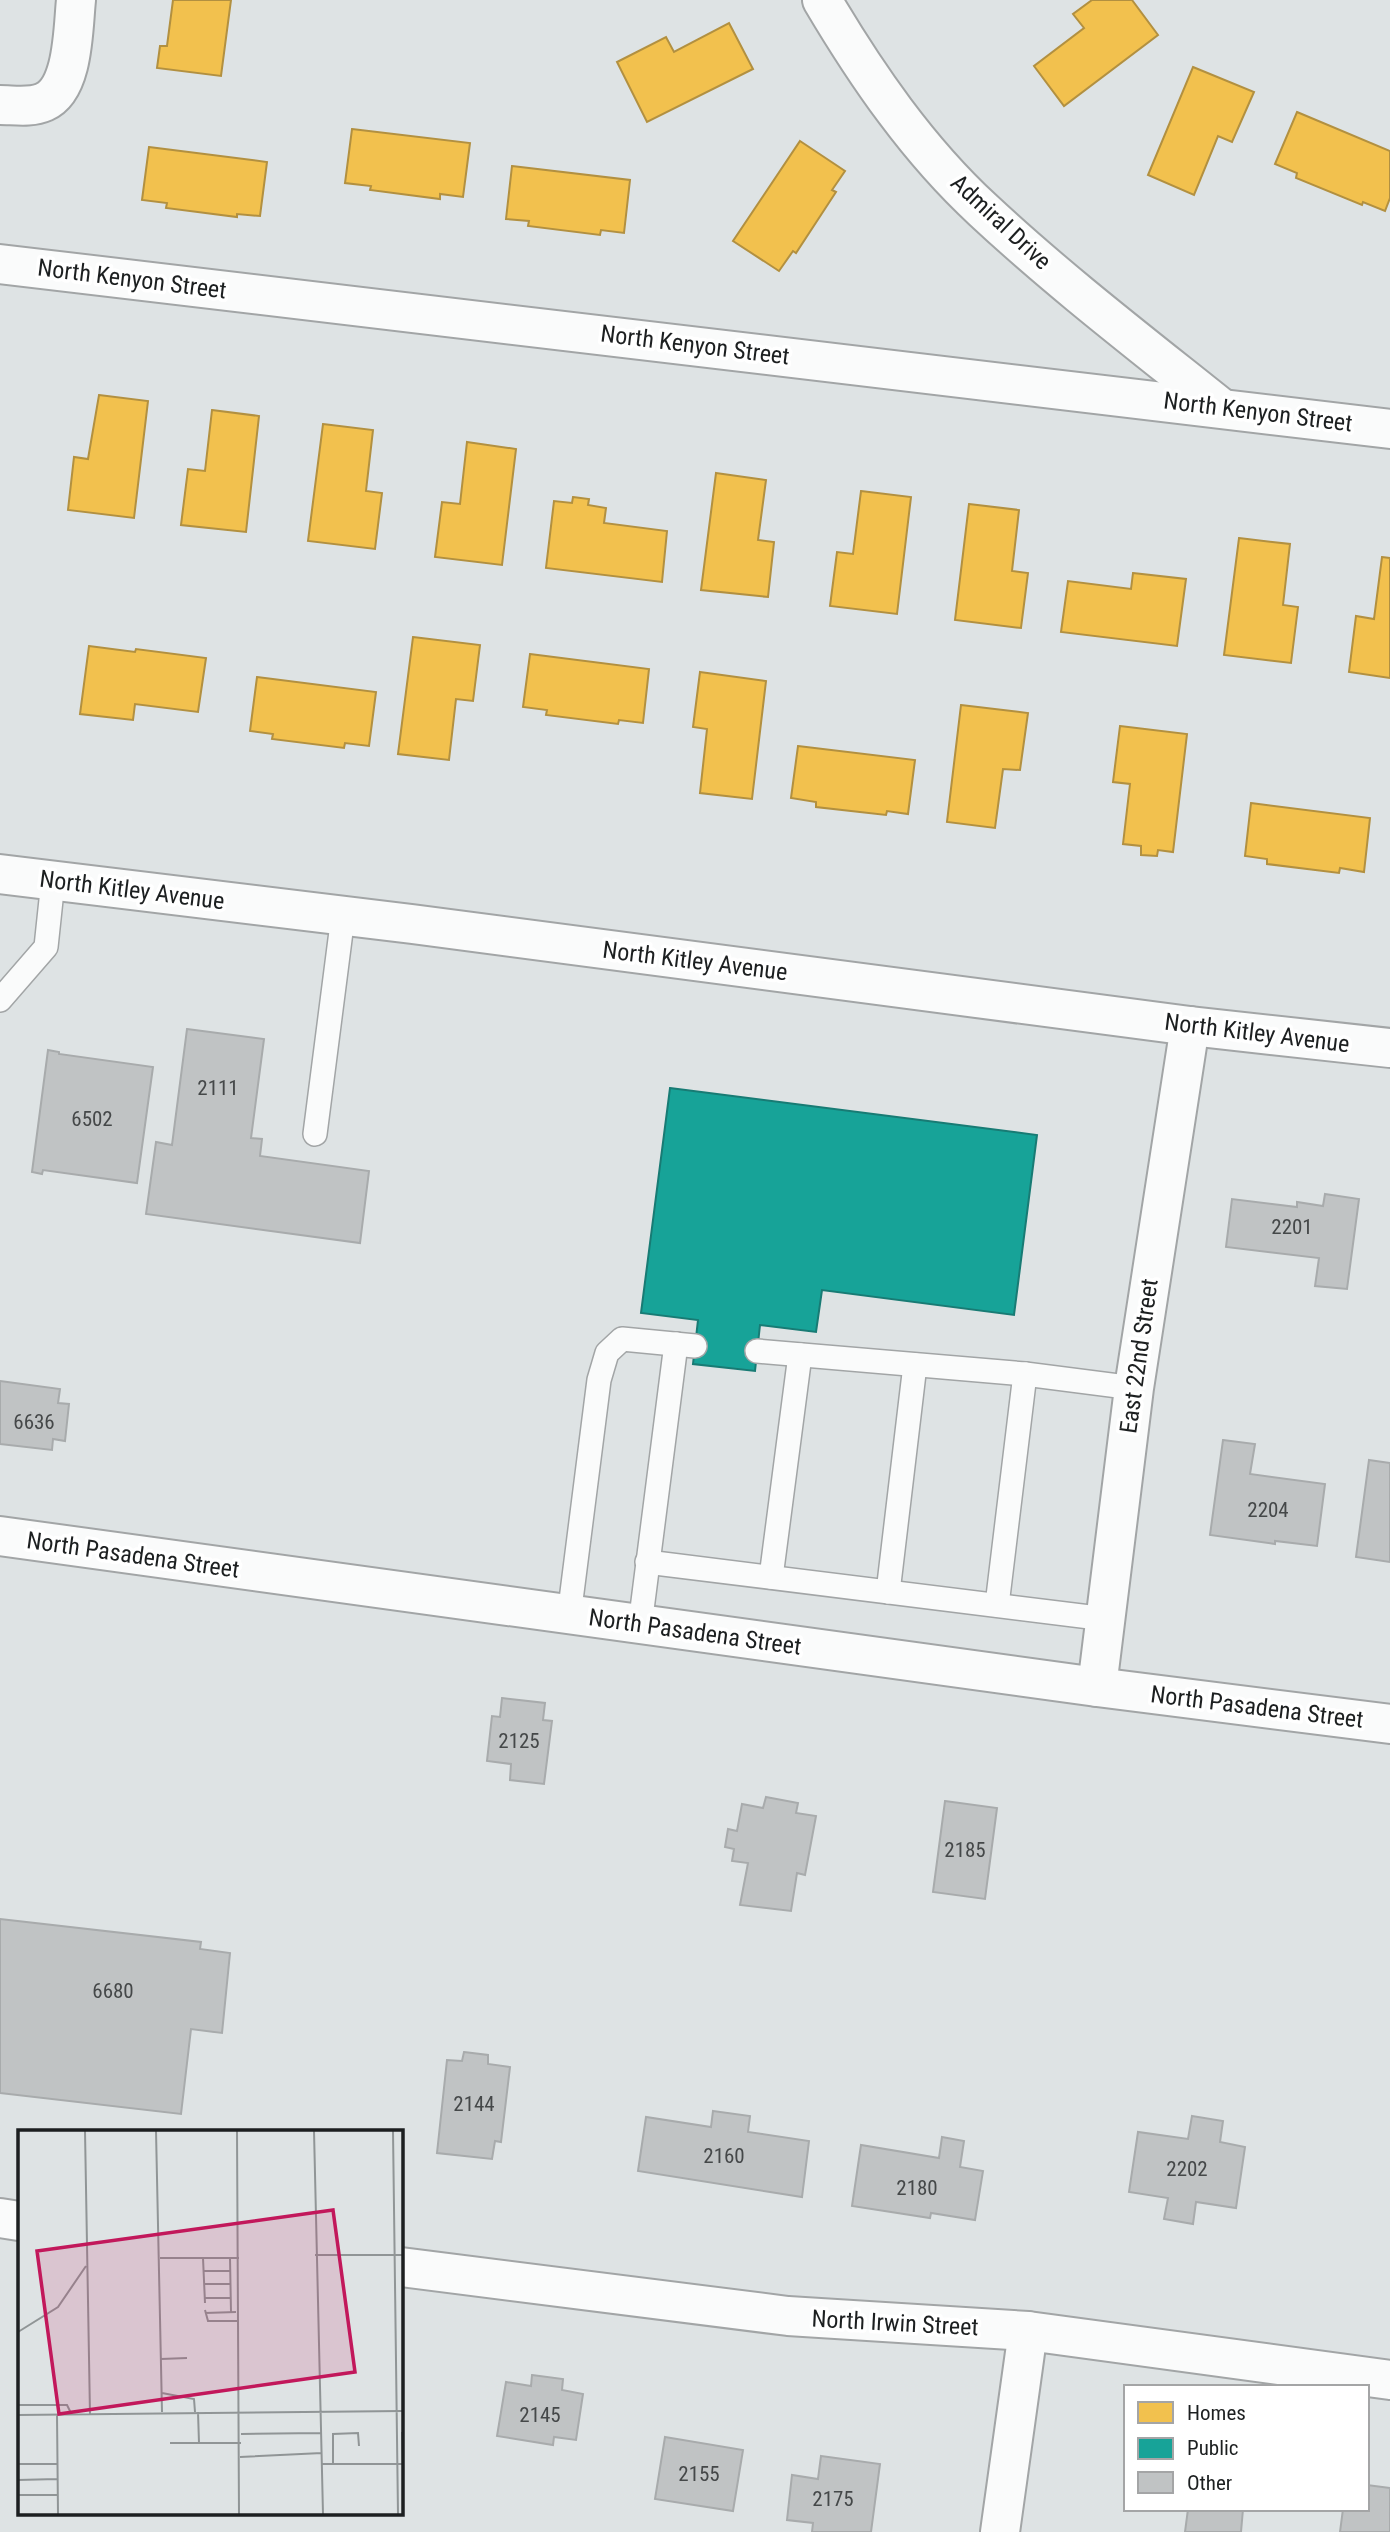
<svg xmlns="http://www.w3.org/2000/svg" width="1390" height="2532" font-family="'Roboto Condensed',sans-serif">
  <rect width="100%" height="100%" fill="#dee3e4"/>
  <!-- homes -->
  <g fill="#f2c14e" stroke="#b29040" stroke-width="2">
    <polygon points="173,0 231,0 221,76 157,68 160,46 167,46"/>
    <polygon points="1092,0 1132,0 1158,35 1064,106 1034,66 1084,28 1073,14"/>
    <polygon points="729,23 753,69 647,122 617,62 666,37 674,52"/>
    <polygon points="1193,67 1254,92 1232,142 1218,136 1194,195 1148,175"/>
    <polygon points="1297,112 1390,151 1390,198 1385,211 1363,202 1362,205 1296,178 1297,173 1275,164"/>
    <polygon points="352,129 470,143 463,197 440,194 440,199 370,190 371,186 345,183"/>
    <polygon points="800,141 845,171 832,190 836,192 796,253 793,251 779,271 733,241"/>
    <polygon points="149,147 267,162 260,216 237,214 237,217 166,208 167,203 142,200"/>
    <polygon points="512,166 630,180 624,233 601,230 600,235 528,226 529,221 506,219"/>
    <polygon points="99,395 148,401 134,518 68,510 74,457 88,459"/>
    <polygon points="212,410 259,416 246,532 181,525 188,469 205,471"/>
    <polygon points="323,424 373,430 366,491 382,493 375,549 308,541"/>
    <polygon points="467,442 516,449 502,565 435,557 442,502 460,504"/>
    <polygon points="716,473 766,480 758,540 774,542 768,597 701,590"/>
    <polygon points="861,491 911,497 897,614 830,606 837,552 853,554"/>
    <polygon points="573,497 589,499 588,505 606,508 604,523 667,531 662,582 546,568 554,501 572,503"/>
    <polygon points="969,504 1019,510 1012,571 1028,573 1021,628 955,620"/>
    <polygon points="1239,538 1290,544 1283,605 1298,607 1291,663 1224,655"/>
    <polygon points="1382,557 1390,558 1390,678 1349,672 1356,616 1374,619"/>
    <polygon points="1133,573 1186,579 1177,646 1061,632 1068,581 1131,589"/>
    <polygon points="413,637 480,645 473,701 456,699 449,760 398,754"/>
    <polygon points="89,646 135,652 136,649 206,658 198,712 135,704 133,720 80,714"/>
    <polygon points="530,654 649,669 643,723 619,720 618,724 546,715 547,710 523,707"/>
    <polygon points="700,672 766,681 752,799 700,793 707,729 693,727"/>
    <polygon points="257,677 376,692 369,746 345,743 344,748 272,739 273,734 250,731"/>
    <polygon points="961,705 1028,713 1020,770 1003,769 995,828 947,822"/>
    <polygon points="1120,726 1187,734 1173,852 1158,850 1157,856 1141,855 1141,846 1123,844 1130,784 1113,782"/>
    <polygon points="798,746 915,760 908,814 887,811 886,815 816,807 816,802 791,798"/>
    <polygon points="1251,803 1370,818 1364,872 1340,868 1339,873 1267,864 1267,859 1245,856"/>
  </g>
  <!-- public -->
  <polygon fill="#17a398" stroke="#187b74" stroke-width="2" points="670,1088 1037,1135 1014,1315 822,1290 816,1332 760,1325 755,1371 693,1364 698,1320 641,1313"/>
  <!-- building -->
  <g fill="#c0c3c4" stroke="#a8abac" stroke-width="2">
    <polygon points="187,1029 264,1039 251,1138 262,1139 260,1156 369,1171 360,1243 146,1214 156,1142 172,1145"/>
    <polygon points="48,1050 59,1052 59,1054 153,1067 137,1183 43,1170 42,1174 32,1172"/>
    <polygon points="1325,1194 1359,1199 1347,1289 1315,1286 1319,1258 1226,1247 1232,1199 1297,1207 1297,1202 1323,1206"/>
    <polygon points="0,1381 60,1389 58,1403 69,1404 65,1441 53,1439 52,1450 0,1444"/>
    <polygon points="1223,1440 1255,1444 1250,1474 1325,1484 1317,1546 1275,1541 1275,1544 1210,1535"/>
    <polygon points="1369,1460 1390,1463 1390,1562 1356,1557"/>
    <polygon points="502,1698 545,1703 543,1720 552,1721 544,1784 510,1780 511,1764 487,1761 492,1716 500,1717"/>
    <polygon points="766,1797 798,1803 796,1813 816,1816 805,1875 797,1873 791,1911 740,1905 748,1863 732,1861 734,1849 725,1847 728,1829 737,1831 742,1804 763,1808"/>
    <polygon points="945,1801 997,1808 985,1899 933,1892"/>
    <polygon points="0,1919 201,1942 200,1949 230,1953 222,2033 191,2029 181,2114 0,2093"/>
    <polygon points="464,2052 488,2055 488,2064 510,2067 501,2142 495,2141 492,2159 437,2153 447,2060 462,2061"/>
    <polygon points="713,2111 750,2116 748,2132 809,2141 802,2197 638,2171 646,2117 711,2127"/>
    <polygon points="1192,2116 1223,2121 1220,2142 1245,2147 1236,2208 1196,2202 1193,2224 1164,2219 1168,2198 1129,2192 1138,2132 1188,2139"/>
    <polygon points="942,2137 964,2141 960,2167 983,2171 975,2220 931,2213 930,2218 852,2206 861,2145 939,2158"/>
    <polygon points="532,2375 563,2379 562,2390 583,2394 576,2440 554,2437 553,2445 497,2436 506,2382 531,2386"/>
    <polygon points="665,2437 743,2450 733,2511 655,2499"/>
    <polygon points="821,2456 880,2464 871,2532 812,2532 813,2523 787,2520 792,2475 818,2479"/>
    <polygon points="1367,2485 1390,2488 1390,2532 1340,2532 1343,2509 1367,2509"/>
    <polygon points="1188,2509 1243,2509 1241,2532 1185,2532"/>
  </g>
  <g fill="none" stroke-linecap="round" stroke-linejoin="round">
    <defs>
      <g id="lane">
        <polyline points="0,1000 46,947 53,881"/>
        <polyline points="315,1134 343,916"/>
        <polyline points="757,1351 1025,1374 1134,1388"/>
        <polyline points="647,1562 1106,1619"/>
        <polyline points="771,1577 800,1355"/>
        <polyline points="888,1592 915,1365"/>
        <polyline points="997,1605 1025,1374"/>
        <polyline points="569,1616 599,1380 607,1353 622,1339 695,1346"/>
        <polyline points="640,1625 676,1344"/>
      </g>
      <g id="street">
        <path d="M 822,0 C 867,76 918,150 983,210 C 1058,280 1140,343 1220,407"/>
        <path d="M 0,105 C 14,105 31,108 44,102 C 74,89 73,28 76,0"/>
        <polyline points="0,874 412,924 1190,1026 1390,1048"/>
        <polyline points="0,1536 1097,1687 1390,1724"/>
        <polyline points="1097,1687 1134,1388 1190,1026"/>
        <polyline points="0,2218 19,2221"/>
        <polyline points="401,2267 788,2316 1028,2331 1390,2380"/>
        <polyline points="1000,2532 1028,2331"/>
      </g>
      <polyline id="secondary" points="0,264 1390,429"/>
    </defs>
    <!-- lane casing -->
    <use href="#lane" stroke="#a2a5a6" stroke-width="26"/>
    <!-- street casing -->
    <use href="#street" stroke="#a2a5a6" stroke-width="42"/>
    <!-- secondary casing -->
    <use href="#secondary" stroke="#a2a5a6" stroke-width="42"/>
    <!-- lane -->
    <use href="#lane" stroke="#fafbfb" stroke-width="23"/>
    <!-- street -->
    <use href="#street" stroke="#fafbfb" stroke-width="38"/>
    <!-- secondary -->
    <use href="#secondary" stroke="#fafbfb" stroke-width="38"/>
  </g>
  <g text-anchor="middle" stroke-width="7" stroke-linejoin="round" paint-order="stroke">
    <!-- number labels -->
    <g font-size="21" fill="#454849">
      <text x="218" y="1095">2111</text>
      <text x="92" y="1126">6502</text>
      <text x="1292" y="1234">2201</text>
      <text x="34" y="1429">6636</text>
      <text x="1268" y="1517">2204</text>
      <text x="519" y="1748">2125</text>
      <text x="965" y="1857">2185</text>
      <text x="113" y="1998">6680</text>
      <text x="474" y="2111">2144</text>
      <text x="724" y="2163">2160</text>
      <text x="1187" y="2176">2202</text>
      <text x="917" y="2195">2180</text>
      <text x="540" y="2422">2145</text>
      <text x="699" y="2481">2155</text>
      <text x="833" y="2506">2175</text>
    </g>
    <!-- street labels -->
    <g font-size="24" fill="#1c1f20" stroke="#fff">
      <text transform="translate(1001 222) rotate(43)" y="8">Admiral Drive</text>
      <text transform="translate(132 279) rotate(7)" y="8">North Kenyon Street</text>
      <text transform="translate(695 345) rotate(7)" y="8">North Kenyon Street</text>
      <text transform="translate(1258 412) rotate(7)" y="8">North Kenyon Street</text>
      <text transform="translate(132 890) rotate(7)" y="8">North Kitley Avenue</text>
      <text transform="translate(695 961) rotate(7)" y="8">North Kitley Avenue</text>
      <text transform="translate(1257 1033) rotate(7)" y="8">North Kitley Avenue</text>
      <text transform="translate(1139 1356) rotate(-82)" y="8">East 22nd Street</text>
      <text transform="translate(133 1555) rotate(8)" y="8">North Pasadena Street</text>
      <text transform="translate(695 1632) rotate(8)" y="8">North Pasadena Street</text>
      <text transform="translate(1257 1707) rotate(7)" y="8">North Pasadena Street</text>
      <text transform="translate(895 2323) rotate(3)" y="8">North Irwin Street</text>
    </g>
  </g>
  <!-- overview -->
  <g transform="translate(18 2130)">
    <rect width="385" height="385" fill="#dee3e4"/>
    <path fill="none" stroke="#909596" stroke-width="2" d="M 67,1 L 72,284M 138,1 L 144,282M 219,1 L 221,384M 296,1 L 305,384M 375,1 L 380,384M 297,125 L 385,125M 142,128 L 221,128M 185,128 L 187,173M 212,128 L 213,182M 185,141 L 213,141M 186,154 L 213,154M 187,168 L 213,168M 187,180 L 190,191 L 221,191M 187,183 L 218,182M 0,202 L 40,177 L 68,136M 143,229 L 169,228M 144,263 L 176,269 L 177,282M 0,275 L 49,275 L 54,285M 180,282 L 181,313 L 223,313M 0,285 L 385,281M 39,285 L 40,384M 384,302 L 385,334M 223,304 L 303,303M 152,313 L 181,313M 222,327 L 304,323M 315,333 L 315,304 L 340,303 L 341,316M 0,334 L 39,334M 304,334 L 385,334M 0,350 L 39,349M 0,365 L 40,365"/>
    <path fill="#c2185b" fill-opacity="0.15" stroke="#c2185b" stroke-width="3.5" d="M 315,80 L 337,242 L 41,284 L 19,121 Z"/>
    <rect width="385" height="385" fill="none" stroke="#1c1f20" stroke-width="3.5"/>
  </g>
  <!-- legend -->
  <rect x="1124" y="2385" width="245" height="126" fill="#ffffff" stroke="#a4a5a6" stroke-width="2"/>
  <rect x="1138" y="2402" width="35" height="21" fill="#f2c14e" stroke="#a4a5a6" stroke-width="2"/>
  <text x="1187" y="2420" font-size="21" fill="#1c1f20">Homes</text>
  <rect x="1138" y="2438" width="35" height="21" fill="#17a398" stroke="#a4a5a6" stroke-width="2"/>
  <text x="1187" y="2455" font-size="21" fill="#1c1f20">Public</text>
  <rect x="1138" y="2472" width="35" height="21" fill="#c0c3c4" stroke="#a4a5a6" stroke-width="2"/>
  <text x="1187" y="2490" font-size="21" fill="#1c1f20">Other</text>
</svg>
